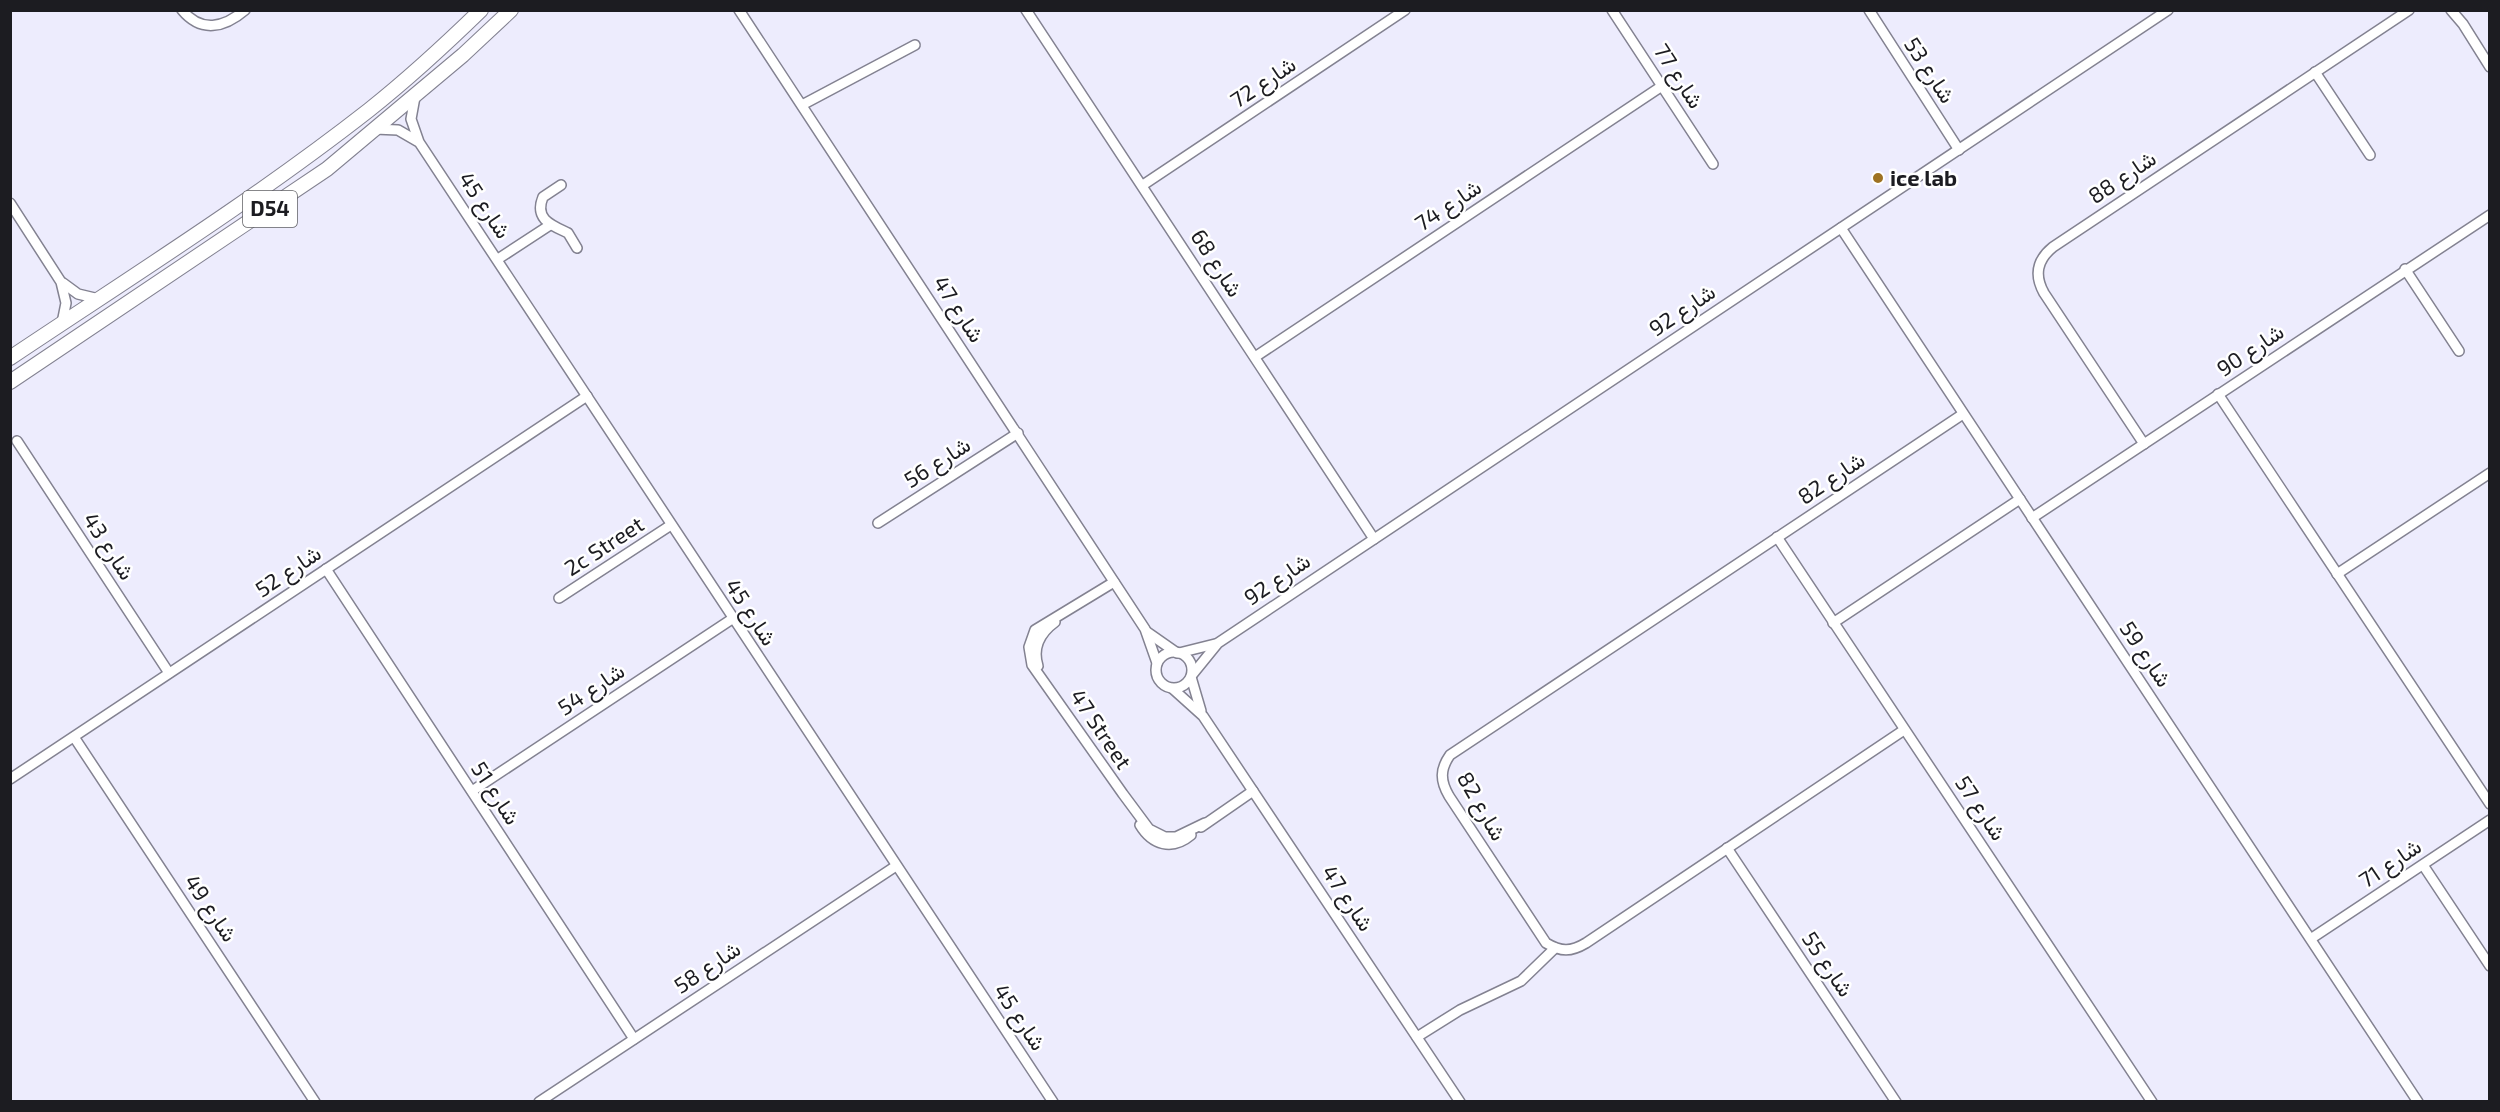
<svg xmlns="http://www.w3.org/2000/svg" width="2500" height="1112" font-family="'Exo 2',Vazirmatn,sans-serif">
  <rect width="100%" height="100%" fill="#edecfd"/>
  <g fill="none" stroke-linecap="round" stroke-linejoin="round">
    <defs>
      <g id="street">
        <path d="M 182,10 C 201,33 224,28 245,10"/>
        <polyline points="739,10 1145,629 1157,663"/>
        <polyline points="1026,10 1374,539"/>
        <polyline points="1612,10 1713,164"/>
        <polyline points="1869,10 1959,150"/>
        <polyline points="2451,10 2463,24 2490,67"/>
        <polyline points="2315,72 2370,155"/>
        <polyline points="415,97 411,119 419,142 1053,1102"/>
        <polyline points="802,105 915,45"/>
        <polyline points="375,129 398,130 417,141"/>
        <path d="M 561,185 L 543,197 C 534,219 551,225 568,233 L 577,248"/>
        <polyline points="1143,185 1405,10"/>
        <polyline points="10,203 61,282 66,303 62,323"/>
        <polyline points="1841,228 2418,1102"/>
        <polyline points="498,259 550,225"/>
        <polyline points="2405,269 2459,351"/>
        <polyline points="63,283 78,294 99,299"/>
        <polyline points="1255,357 1662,86"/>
        <polyline points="2218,394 2490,804"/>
        <polyline points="17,441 169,673"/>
        <path d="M 2144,444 L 2044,293 C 2034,275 2037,260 2053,247 L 2409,10"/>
        <polyline points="2032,518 2490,215"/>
        <polyline points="878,523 1018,433"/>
        <polyline points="1777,537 2152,1102"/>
        <polyline points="326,569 634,1039"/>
        <polyline points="2337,574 2490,473"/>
        <polyline points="1114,582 1035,630 1029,647 1032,665 1123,794 1149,829 1165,837 1176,837 1205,823"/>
        <polyline points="559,598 671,525"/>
        <polyline points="1833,623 2020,499"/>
        <polyline points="1147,632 1177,653"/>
        <circle cx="1174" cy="670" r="18"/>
        <polyline points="1179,653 1215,644"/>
        <path d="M 1038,666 C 1032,647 1040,633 1055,622"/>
        <polyline points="1192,675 1218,643 2168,10"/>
        <polyline points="1191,677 1201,711"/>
        <polyline points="1173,689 1203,716 1460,1102"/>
        <path d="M 1904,730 L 1586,943 C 1571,952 1561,952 1546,943 L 1449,796 C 1440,781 1440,769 1450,755 L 1963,414"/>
        <polyline points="74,737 315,1102"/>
        <polyline points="10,779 587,396"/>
        <polyline points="472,791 732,619"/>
        <path d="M 1140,825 C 1152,845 1172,851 1191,835"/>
        <polyline points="1201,827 1253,791"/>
        <polyline points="1727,848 1896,1102"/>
        <polyline points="2423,865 2490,966"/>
        <polyline points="2312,938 2490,820"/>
        <polyline points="1417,1037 1460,1010 1521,981 1555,948"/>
        <polyline points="539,1102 896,866"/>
      </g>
      <g id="primary">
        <path d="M 10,358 C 131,277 254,200 369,110 C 408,79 445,45 481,10"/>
        <polyline points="10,382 327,169 463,55 511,10"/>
      </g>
    </defs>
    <!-- street casing -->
    <use href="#street" stroke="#838291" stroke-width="12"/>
    <!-- primary casing -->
    <use href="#primary" stroke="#838291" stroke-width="16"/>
    <!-- street -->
    <use href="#street" stroke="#fff" stroke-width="9"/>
    <!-- primary -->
    <use href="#primary" stroke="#fff" stroke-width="14"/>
  </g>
  <!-- markers -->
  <circle fill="#9e7222" stroke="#fff" stroke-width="2" cx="1878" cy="178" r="6"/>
  <g text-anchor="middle" stroke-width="5" stroke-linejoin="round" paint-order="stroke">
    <!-- shield labels -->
    <rect fill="#fff" stroke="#606064" stroke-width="1.5" x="243" y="191" width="54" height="36" rx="4.5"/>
    <g font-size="21" font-weight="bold" fill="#1c1c21">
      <text x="270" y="216">D54</text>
    </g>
    <!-- street labels -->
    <g font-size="22" fill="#1c1c21" stroke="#fff">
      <text transform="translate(1930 70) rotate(57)" y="8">شارع 53</text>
      <text transform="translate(1679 76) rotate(57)" y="8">شارع 77</text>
      <text transform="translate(1263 82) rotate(-34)" y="8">شارع 72</text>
      <text transform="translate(2122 177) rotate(-34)" y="8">شارع 88</text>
      <text transform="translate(485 205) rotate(56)" y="8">شارع 45</text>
      <text transform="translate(1448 205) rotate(-34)" y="8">شارع 74</text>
      <text transform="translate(1217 263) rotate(57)" y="8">شارع 68</text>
      <text transform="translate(959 309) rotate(57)" y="8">شارع 47</text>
      <text transform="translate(1682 310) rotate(-34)" y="8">شارع 92</text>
      <text transform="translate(2250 350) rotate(-34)" y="8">شارع 90</text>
      <text transform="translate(937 462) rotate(-33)" y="8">شارع 56</text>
      <text transform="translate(1831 478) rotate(-34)" y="8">شارع 82</text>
      <text transform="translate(109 546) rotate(57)" y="8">شارع 43</text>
      <text transform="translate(604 546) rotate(-33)" y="8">2c Street</text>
      <text transform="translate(288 571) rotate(-34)" y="8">شارع 52</text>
      <text transform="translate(1277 579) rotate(-34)" y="8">شارع 92</text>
      <text transform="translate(751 612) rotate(57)" y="8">شارع 45</text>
      <text transform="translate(2146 654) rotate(56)" y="8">شارع 59</text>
      <text transform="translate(591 689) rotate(-34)" y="8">شارع 54</text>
      <text transform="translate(1101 729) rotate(56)" y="8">47 Street</text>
      <text transform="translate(496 793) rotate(57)" y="8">شارع 51</text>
      <text transform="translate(1482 806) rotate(60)" y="8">شارع 82</text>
      <text transform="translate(1981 808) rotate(56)" y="8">شارع 57</text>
      <text transform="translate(2390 863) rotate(-34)" y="8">شارع 71</text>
      <text transform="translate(1348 898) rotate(56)" y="8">شارع 47</text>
      <text transform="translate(211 908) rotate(56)" y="8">شارع 49</text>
      <text transform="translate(1828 964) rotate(56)" y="8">شارع 55</text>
      <text transform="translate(707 967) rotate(-34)" y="8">شارع 58</text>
      <text transform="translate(1020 1017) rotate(56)" y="8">شارع 45</text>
    </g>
    <!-- poi labels -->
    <g font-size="22" font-weight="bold" fill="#1c1c21" stroke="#fff" text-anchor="start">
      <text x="1890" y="186">ice lab</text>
    </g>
  </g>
  <!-- border -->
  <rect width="2500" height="1112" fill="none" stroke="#1c1c21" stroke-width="24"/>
</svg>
